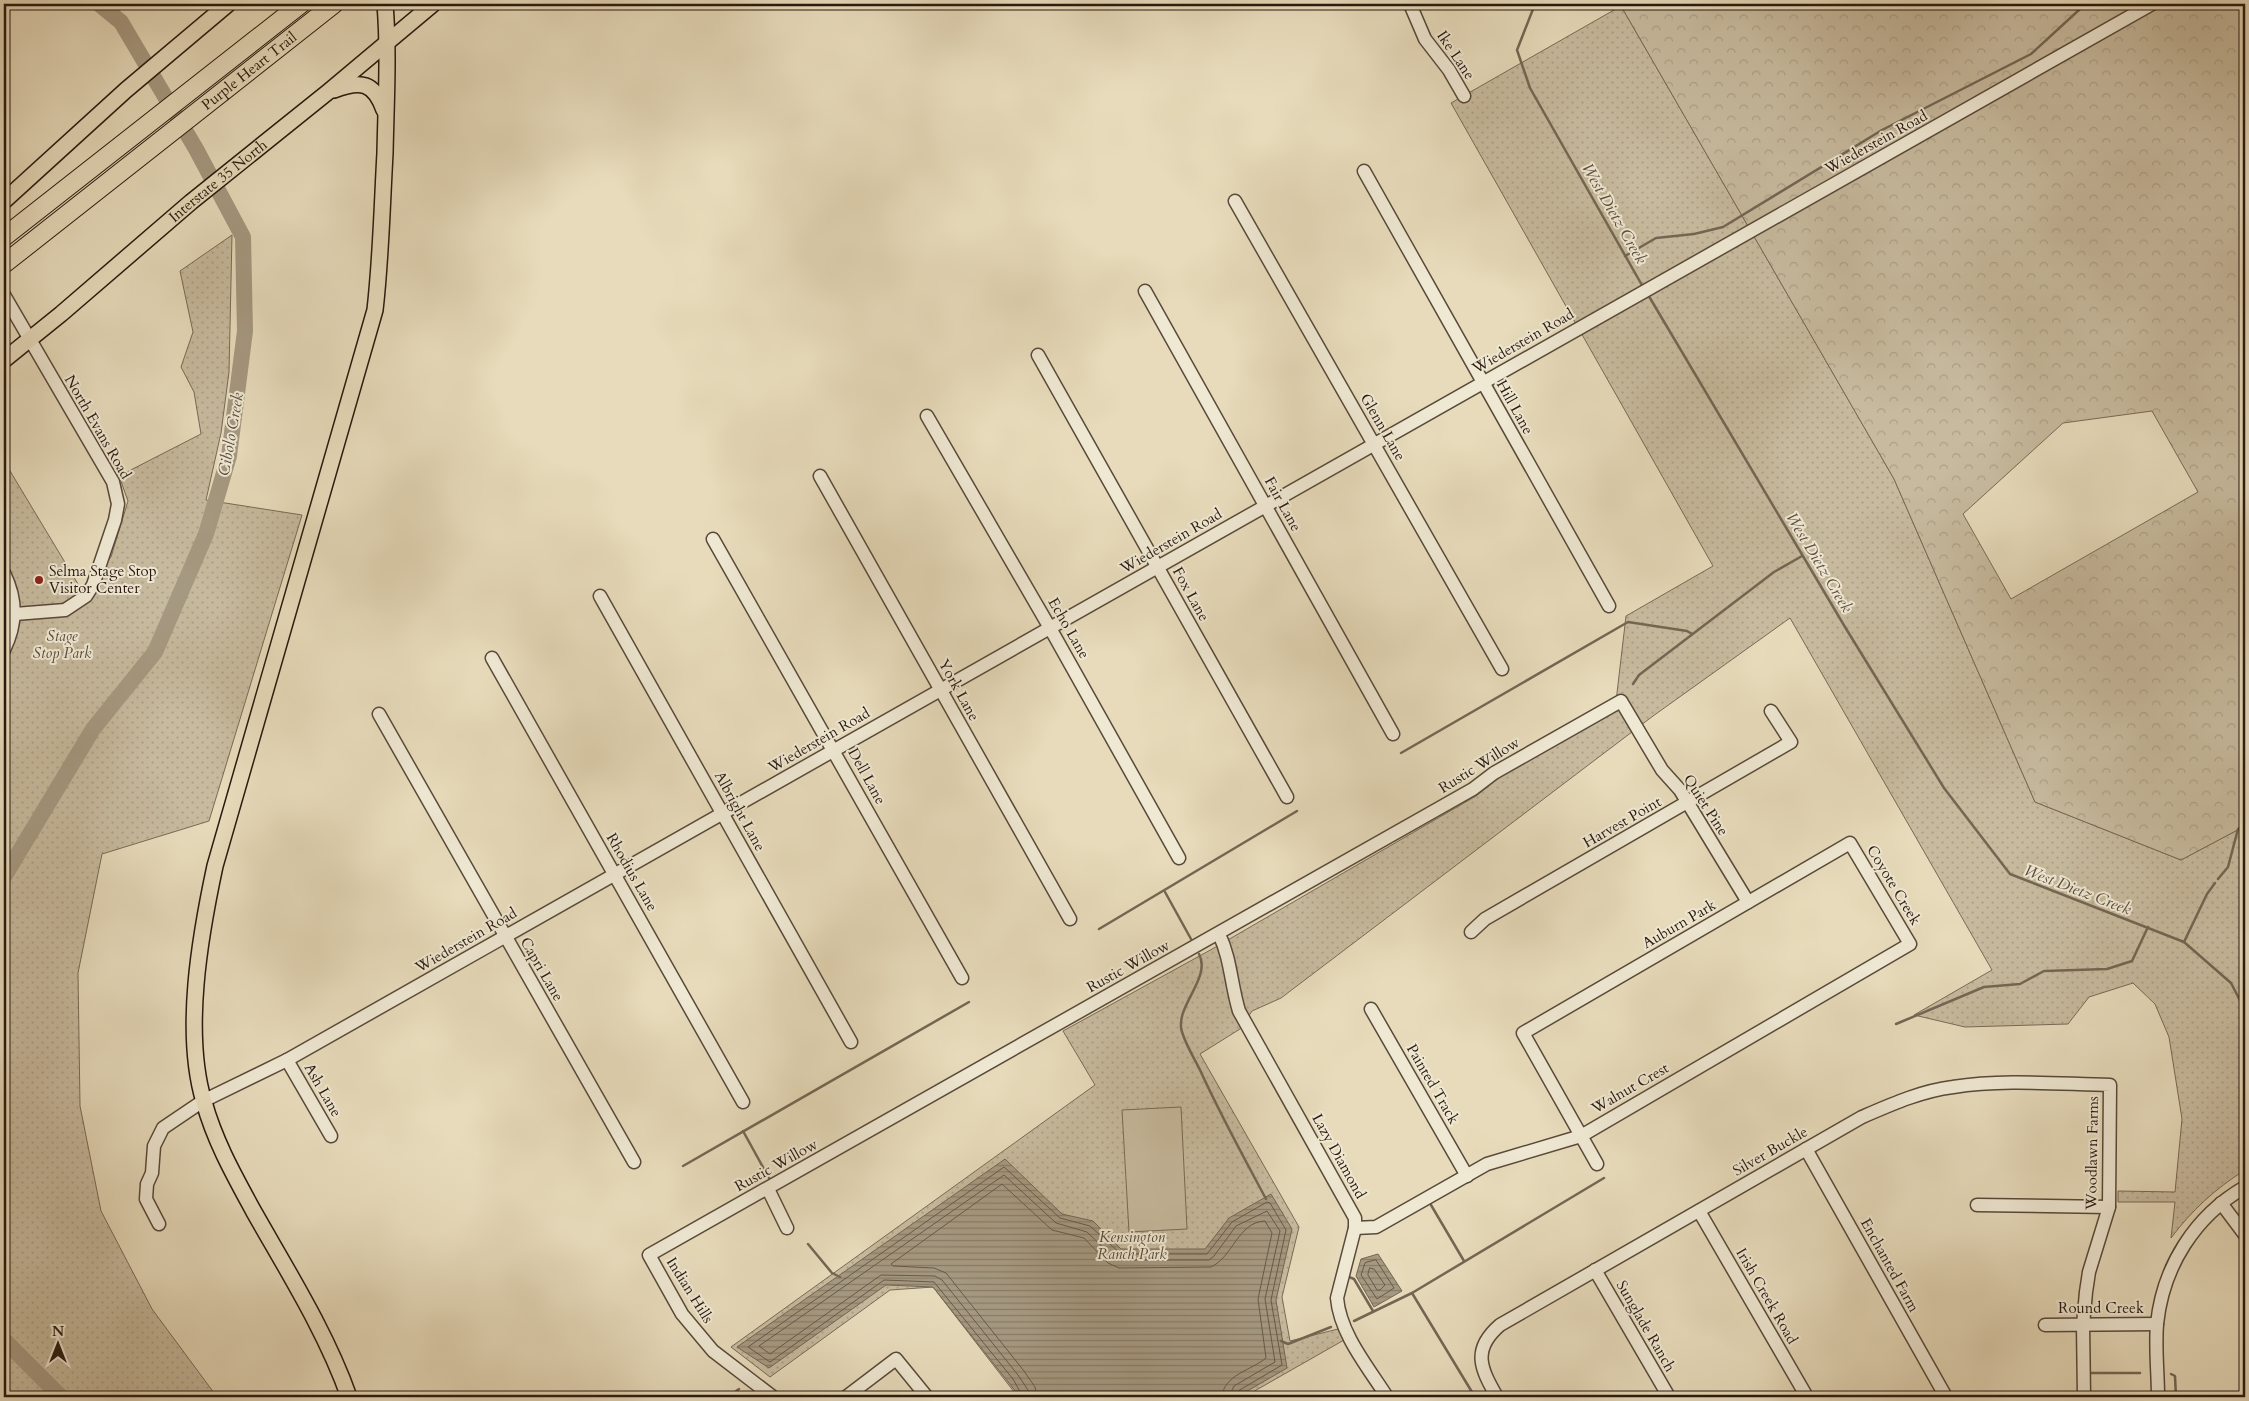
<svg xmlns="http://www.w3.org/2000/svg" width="2249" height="1401" font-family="Cardo,serif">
  <defs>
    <pattern id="grass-dots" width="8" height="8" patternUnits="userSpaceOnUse" patternTransform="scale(1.25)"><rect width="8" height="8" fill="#c7ba9e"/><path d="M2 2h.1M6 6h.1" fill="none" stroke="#ab9f87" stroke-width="1.8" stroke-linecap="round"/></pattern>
    <pattern id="forest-crowns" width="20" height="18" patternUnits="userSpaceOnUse" patternTransform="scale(1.25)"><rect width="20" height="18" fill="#c7ba9e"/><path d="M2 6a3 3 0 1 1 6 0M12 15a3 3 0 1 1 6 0" fill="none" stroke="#ab9f87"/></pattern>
    <pattern id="water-rules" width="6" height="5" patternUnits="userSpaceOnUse" patternTransform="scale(1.25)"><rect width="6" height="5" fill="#a69981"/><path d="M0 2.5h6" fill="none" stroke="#877c68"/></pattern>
  </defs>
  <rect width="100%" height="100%" fill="#e7dbbb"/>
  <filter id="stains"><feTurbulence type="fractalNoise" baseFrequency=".004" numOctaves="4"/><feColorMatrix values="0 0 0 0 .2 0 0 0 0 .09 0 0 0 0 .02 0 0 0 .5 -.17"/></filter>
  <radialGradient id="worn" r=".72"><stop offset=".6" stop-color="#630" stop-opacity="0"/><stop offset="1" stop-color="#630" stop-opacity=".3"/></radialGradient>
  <!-- grass -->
  <g fill="url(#grass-dots)" stroke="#786a56">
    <path d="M 1621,6 L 1894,479 L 2035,802 L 2181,860 L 2245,826 L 2245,1170 C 2215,1189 2192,1210 2171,1238 L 2175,1202 L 2118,1202 L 2118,1191 L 2175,1192 L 2182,1119 L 2169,1037 L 2155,1004 L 2133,983 L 2089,997 L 2068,1024 L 1965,1027 L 1914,1015 L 1992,970 L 1790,618 L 1653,716 L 1281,998 L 1252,1011 L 1240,1029 L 1200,1054 L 1299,1227 L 1282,1297 L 1290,1341 L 1338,1329 L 1344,1340 L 1244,1397 L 1018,1397 L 933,1287 L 890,1290 L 770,1377 L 731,1347 L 1095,1085 L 1063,1031 L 1214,948 L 1476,796 L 1501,776 L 1615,710 L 1626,616 L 1713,566 L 1451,103 Z"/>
    <polygon points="232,235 229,372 221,433 206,500 302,515 209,821 102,854 78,973 80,1106 101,1211 152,1309 217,1397 4,1397 4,461 81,589 111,557 128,501 119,476 201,434 194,392 181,367 193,332 180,271"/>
  </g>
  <!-- forest -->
  <path fill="url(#forest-crowns)" stroke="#786a56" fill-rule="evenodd" d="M 1625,4 L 2245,4 L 2245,826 L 2181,860 L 2035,802 L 1894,479 L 1621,6 ZM 2152,411 L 2198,492 L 2011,599 L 1963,514 L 2063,423 Z"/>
  <!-- pitch -->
  <polygon fill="#c7ba9e" stroke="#786a56" points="1181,1107 1187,1229 1129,1232 1122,1110"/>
  <!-- water -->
  <g fill="url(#water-rules)" stroke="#746653">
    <polygon points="1005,1159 1062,1214 1093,1221 1121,1249 1205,1249 1229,1218 1271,1194 1292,1229 1276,1300 1287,1368 1237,1397 1020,1397 933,1287 886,1285 769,1368 737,1347"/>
    <polygon points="1378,1254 1402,1291 1374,1307 1356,1276 1361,1259"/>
  </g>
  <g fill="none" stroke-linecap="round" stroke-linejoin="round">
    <!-- shore -->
    <g stroke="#685948" stroke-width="1">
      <polygon points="1376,1260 1394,1288 1377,1299 1361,1275 1365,1263"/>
      <polygon points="1370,1268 1374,1269 1385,1285 1380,1290 1377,1290 1368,1275"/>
      <polyline points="1023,1397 1013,1379 934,1282 884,1280 770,1362 748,1347 1004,1167 1060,1218 1090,1226 1121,1254 1207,1254 1232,1222 1267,1202 1270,1203 1286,1230 1271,1300 1282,1365 1238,1391 1236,1397"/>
      <polyline points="1030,1397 1028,1390 1018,1375 942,1280 935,1276 881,1275 770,1354 759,1346 1004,1175 1056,1223 1087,1232 1113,1257 1120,1260 1209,1260 1214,1256 1236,1226 1267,1211 1280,1231 1265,1299 1275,1362 1234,1386 1229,1397"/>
      <path d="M 1037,1397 L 1035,1387 L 1024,1371 L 946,1273 L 934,1268 L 893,1266 L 891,1264 L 1002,1184 L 1052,1230 L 1084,1238 L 1108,1263 L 1119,1268 L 1211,1267 C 1233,1257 1238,1222 1265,1221 L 1272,1233 L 1258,1299 L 1266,1358 C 1252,1370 1223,1375 1222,1397"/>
    </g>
    <!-- stream -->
    <g stroke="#746653" stroke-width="2.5">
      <polyline points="1535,4 1517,50 1530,88 1643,287"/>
      <polyline points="1625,256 1656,238 1694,234 1723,227 1882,130 2031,54 2080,9 2090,4"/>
      <polyline points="1647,293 1845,627 1944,788 2010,874 2184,942 2231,983 2245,1010"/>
      <polyline points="1633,684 1639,675 1774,572 1802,556"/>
      <polyline points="1401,753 1628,622 1687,631 1692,634"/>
      <polyline points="4,849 14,857"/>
      <polyline points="2218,879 2228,867 2238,829 2245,824"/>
      <polyline points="1165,892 1191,939"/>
      <polyline points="1099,929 1297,811"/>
      <polyline points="2184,942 2207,894 2215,883"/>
      <path d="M 1199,954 C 1212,978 1174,1007 1182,1032 C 1186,1045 1194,1058 1200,1070 C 1220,1114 1243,1156 1266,1199"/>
      <polyline points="1896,1024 1984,987 2020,984 2044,971 2107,969 2132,961 2148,927"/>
      <polyline points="743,1131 769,1178"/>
      <polyline points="683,1166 969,1002"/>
      <polyline points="1431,1205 1464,1261"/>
      <polyline points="808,1244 832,1273 840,1277"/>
      <polyline points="1349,1277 1354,1279 1373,1311"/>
      <polyline points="1412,1293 1604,1178"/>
      <polyline points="1354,1321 1412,1293 1475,1397"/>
      <polyline points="1281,1341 1288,1344 1331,1327"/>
      <polyline points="2089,1373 2140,1373"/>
      <polyline points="2171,1374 2175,1376 2176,1397"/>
      <polyline points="728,1397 739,1389"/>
    </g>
    <!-- river -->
    <g stroke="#a69981" stroke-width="16">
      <polyline points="4,877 93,729 155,652 206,534 229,456 245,331 243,237 196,149 121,22 99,4"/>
      <polyline points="4,1340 61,1397"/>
    </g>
    <defs>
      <g id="minor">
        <polyline points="1410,4 1425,39 1449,70 1464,96"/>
        <polyline points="1364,171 1609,606"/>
        <polyline points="1235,201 1502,669"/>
        <polyline points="1145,291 1393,734"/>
        <polyline points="4,295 113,482 118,504 115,520 93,585 86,596 65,610 15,614"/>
        <polyline points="1038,355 1287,797"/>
        <polyline points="927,416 1050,628 1179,858"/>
        <polyline points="820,476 1070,919"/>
        <polyline points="713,539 962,978"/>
        <path d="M 4,573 C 17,600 17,623 4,650"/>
        <polyline points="600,596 851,1042"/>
        <polyline points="492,658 743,1102"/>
        <polyline points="379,714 634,1162"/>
        <polyline points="1471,932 1485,919 1791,742 1771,711"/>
        <path d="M 1219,934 C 1231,959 1231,985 1239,1011 L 1355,1218 L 1355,1228 L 1337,1298 C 1340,1334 1368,1367 1387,1397"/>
        <polyline points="1371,1009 1467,1176"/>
        <polyline points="287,1060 331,1136"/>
        <polyline points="1806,1149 1946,1397"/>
        <polyline points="768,1189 787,1228"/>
        <polyline points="2221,1203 2245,1235"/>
        <polyline points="1977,1205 2109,1207"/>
        <polyline points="1699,1211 1807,1397"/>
        <polyline points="159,1224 146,1199 147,1184 152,1173 154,1146 163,1128 203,1101 287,1060 2152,4"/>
        <polyline points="1355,1228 1376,1227 1487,1164 1581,1136 1910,944 1850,843 1523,1033 1597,1164"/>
        <polyline points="1595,1270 1669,1397"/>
        <polyline points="2045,1325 2157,1324"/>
        <polyline points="773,1397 713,1351 682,1314 649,1255 1473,789 1494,773 1621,701 1662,770 1680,790 1748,902"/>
        <polyline points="846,1397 896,1359 927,1397"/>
        <path d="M 1497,1397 C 1481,1369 1471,1350 1500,1325 L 1862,1117 C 1892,1104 1921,1091 1953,1087 C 2004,1079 2058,1084 2110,1085 L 2109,1207 L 2089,1272 L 2086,1292 L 2083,1325 L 2084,1397"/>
        <path d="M 2158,1397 C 2158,1373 2155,1348 2157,1324 C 2163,1266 2195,1216 2245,1187"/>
      </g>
      <g id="major">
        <path d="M 334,90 C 361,80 374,82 384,110"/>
        <polyline points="4,201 126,90 228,4"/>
        <path id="s1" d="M 4,360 L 61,314 L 191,202 L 328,92 L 433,4"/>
        <path d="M 349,1397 C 326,1332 288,1272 254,1212 C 235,1177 215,1142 204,1102 C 183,1032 200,936 215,866 L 375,310 C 381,258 382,206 385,153 C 386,103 389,53 385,4"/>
      </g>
      <g id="highway">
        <polyline points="4,237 301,4"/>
        <path id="s2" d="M 4,264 L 334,4"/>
      </g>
    </defs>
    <!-- minor casing -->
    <use href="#minor" stroke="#584a3a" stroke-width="15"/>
    <!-- major casing -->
    <use href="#major" stroke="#29190f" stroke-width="18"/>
    <!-- highway casing -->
    <use href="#highway" stroke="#29190f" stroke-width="20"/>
    <!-- minor -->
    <use href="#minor" stroke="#efe8d3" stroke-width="12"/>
    <!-- major -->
    <use href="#major" stroke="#e7dbbb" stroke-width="15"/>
    <!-- highway -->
    <use href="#highway" stroke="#e7dbbb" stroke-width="18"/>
  </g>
  <!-- markers -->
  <circle fill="#8f2418" stroke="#efe8d3" stroke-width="2" cx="39" cy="580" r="5"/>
  <g text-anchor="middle" stroke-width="4" stroke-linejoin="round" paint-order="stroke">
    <!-- street labels -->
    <g font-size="15" fill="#29190f" stroke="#efe8d3">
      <text transform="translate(1456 55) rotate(56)" y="5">Ike Lane</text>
      <text dy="5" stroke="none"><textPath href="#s2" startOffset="312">Purple Heart Trail</textPath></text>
      <text transform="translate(1876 142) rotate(-29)" y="5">Wiederstein Road</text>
      <text dy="5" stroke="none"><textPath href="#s1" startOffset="279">Interstate 35 North</textPath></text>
      <text transform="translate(1523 341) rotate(-30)" y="5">Wiederstein Road</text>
      <text transform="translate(1515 407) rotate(61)" y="5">Hill Lane</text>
      <text transform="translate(98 427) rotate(60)" y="5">North Evans Road</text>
      <text transform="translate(1383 427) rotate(60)" y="5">Glenn Lane</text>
      <text transform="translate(1283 504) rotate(61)" y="5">Fair Lane</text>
      <text transform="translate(1171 541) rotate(-30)" y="5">Wiederstein Road</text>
      <text transform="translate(1191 594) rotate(61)" y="5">Fox Lane</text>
      <text transform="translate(1069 628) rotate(60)" y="5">Echo Lane</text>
      <text transform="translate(959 690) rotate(61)" y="5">York Lane</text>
      <text transform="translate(819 740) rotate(-30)" y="5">Wiederstein Road</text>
      <text transform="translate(1479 765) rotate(-32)" y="5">Rustic Willow</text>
      <text transform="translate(867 776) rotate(61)" y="5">Dell Lane</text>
      <text transform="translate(1706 805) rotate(57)" y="5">Quiet Pine</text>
      <text transform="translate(740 811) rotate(61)" y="5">Albright Lane</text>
      <text transform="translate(1622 822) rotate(-30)" y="5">Harvest Point</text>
      <text transform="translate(632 872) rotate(60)" y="5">Rhodius Lane</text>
      <text transform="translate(1894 885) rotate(59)" y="5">Coyote Creek</text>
      <text transform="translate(1679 924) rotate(-30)" y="5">Auburn Park</text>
      <text transform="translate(466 940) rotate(-30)" y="5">Wiederstein Road</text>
      <text transform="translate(1128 966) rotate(-29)" y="5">Rustic Willow</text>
      <text transform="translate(542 969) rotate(60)" y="5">Capri Lane</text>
      <text transform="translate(1433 1084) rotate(60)" y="5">Painted Track</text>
      <text transform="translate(1630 1088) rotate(-30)" y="5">Walnut Crest</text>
      <text transform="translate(323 1090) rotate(60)" y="5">Ash Lane</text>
      <text transform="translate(1770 1151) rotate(-30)" y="5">Silver Buckle</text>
      <text transform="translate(2092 1153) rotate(-89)" y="5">Woodlawn Farms</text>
      <text transform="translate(1339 1156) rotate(61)" y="5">Lazy Diamond</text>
      <text transform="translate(776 1165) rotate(-29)" y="5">Rustic Willow</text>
      <text transform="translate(1890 1265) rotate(61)" y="5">Enchanted Farm</text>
      <text transform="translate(690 1290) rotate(58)" y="5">Indian Hills</text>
      <text transform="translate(1767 1296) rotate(60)" y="5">Irish Creek Road</text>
      <text x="2101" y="1313">Round Creek</text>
      <text transform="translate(1646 1326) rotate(60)" y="5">Sunglade Ranch</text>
    </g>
    <!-- poi labels -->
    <g font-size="15" fill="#29190f" stroke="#efe8d3" text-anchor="start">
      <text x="49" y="576">Selma Stage Stop<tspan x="49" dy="17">Visitor Center</tspan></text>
    </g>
    <!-- park labels -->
    <g font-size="15" font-style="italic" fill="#58493a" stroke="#efe8d3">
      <text x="62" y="641">Stage<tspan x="62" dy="17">Stop Park</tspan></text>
      <text x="1132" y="1242">Kensington<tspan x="1132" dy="17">Ranch Park</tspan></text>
    </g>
    <!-- water labels -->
    <g font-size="16" font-style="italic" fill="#5b4c3d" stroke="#efe8d3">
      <text transform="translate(1615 213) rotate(60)" y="6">West Dietz Creek</text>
      <text transform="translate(230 434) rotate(-80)" y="6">Cibolo Creek</text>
      <text transform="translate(1820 562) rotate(59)" y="6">West Dietz Creek</text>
      <text transform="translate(2078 889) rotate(21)" y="6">West Dietz Creek</text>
    </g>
  </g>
  <!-- margin -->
  <rect width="2249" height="1401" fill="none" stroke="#e7dbbb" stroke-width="20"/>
  <rect x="5" y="5" width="2239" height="1391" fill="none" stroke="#29190f" stroke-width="2.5"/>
  <rect x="10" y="10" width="2229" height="1381" fill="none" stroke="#29190f"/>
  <!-- north arrow -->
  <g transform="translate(58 1344)" stroke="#efe8d3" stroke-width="4" paint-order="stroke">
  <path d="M0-4L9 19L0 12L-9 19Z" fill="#29190f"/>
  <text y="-8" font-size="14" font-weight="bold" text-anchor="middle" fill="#29190f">N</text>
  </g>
  <rect width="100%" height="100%" filter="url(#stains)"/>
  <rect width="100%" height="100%" fill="url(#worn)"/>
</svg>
